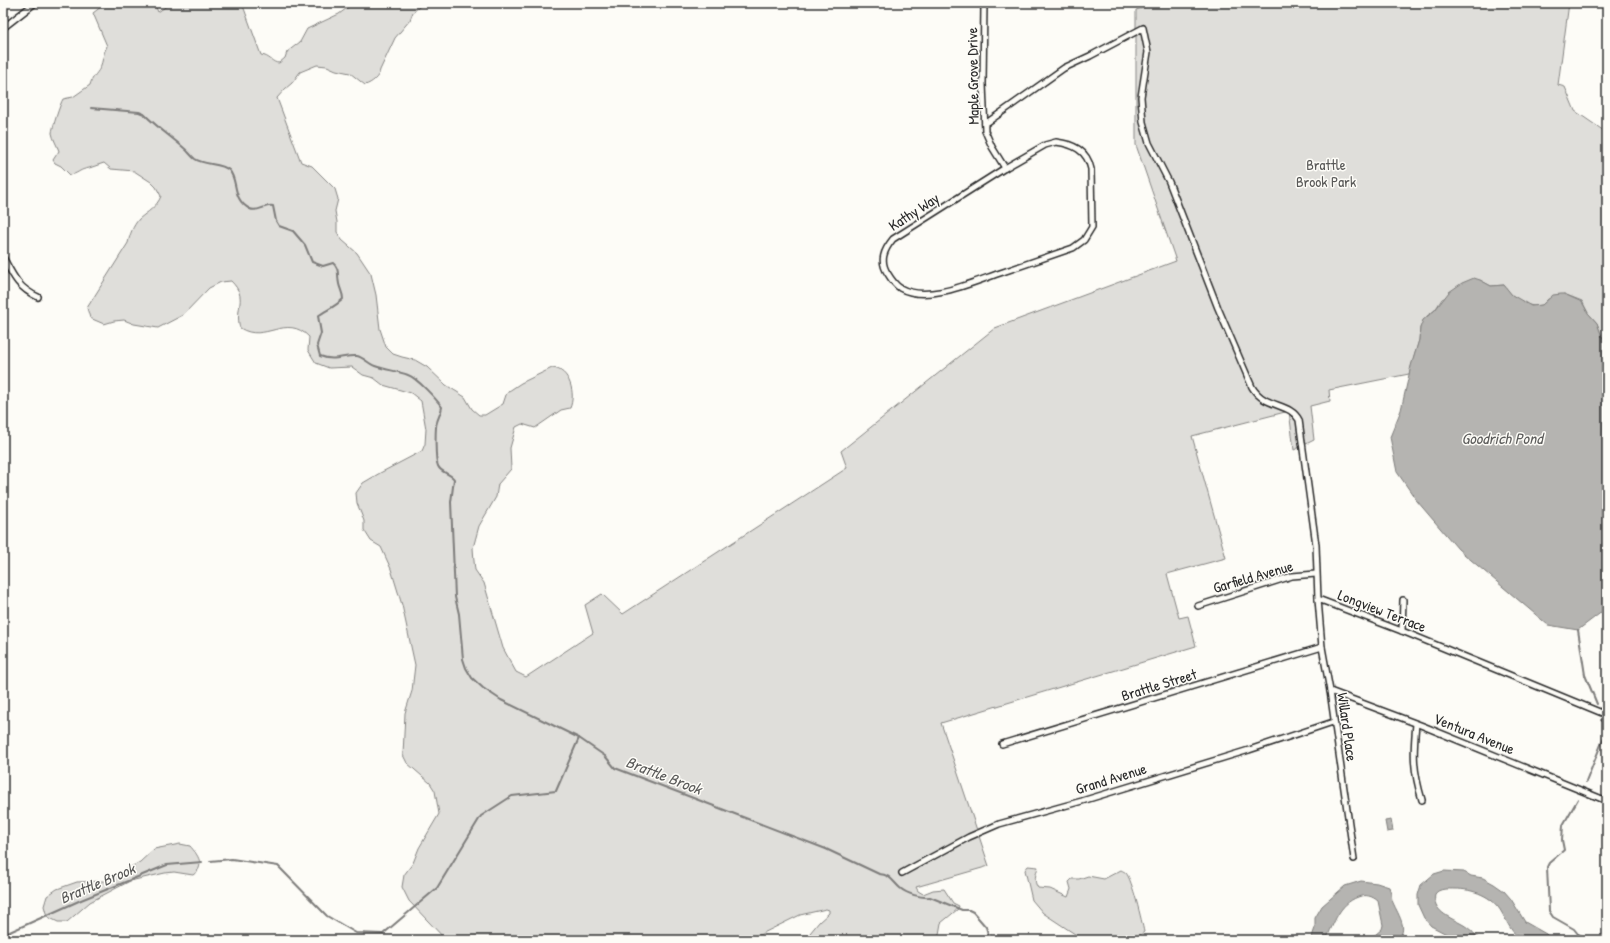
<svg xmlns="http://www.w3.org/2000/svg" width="1610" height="943" font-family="'Patrick Hand',sans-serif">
  <rect width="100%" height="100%" fill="#fdfcf7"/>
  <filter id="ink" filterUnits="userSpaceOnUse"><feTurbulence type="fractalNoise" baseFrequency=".025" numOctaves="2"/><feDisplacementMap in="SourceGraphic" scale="8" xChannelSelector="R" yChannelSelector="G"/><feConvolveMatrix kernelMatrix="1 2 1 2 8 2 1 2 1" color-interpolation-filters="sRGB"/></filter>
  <g filter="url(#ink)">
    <!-- green -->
    <g fill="#dfdeda" stroke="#858482">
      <path d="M 106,3 L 154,3 L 158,12 L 171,3 L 242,3 L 261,55 C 270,56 272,63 279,63 L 285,58 L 287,52 L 300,42 L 307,29 L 339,14 L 354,3 L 424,3 L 413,12 L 410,20 L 395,38 L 380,70 C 379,77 372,83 365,85 L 350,73 L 336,70 L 327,66 L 317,65 L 300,72 L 292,83 L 285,89 L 277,98 L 301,162 L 312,166 L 335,189 L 338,199 L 335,211 L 337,222 L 337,232 L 342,240 L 357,253 L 371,274 L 376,295 L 380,329 L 386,347 L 393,354 L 402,357 L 415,360 L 427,367 L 446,385 L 465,397 L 472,409 L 479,415 L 485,415 L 503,404 L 506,395 L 509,391 L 521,383 L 552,368 C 570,369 576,394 570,408 L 561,410 L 535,428 L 522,424 L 516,427 L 510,448 L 511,469 L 498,484 L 496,497 L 479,526 L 473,548 L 474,561 L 475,570 L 484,583 L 503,648 L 516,672 L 526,677 L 593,633 L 585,605 L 602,594 L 623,614 L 847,468 L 841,451 L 995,328 L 1176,261 L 1136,145 L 1136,10 L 1158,3 L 1569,3 L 1558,85 L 1565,87 L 1575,111 L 1607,133 L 1607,340 L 1602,337 L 1597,323 L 1588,313 L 1582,301 L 1564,294 L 1548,299 L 1542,305 C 1527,309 1512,298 1504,285 L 1491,286 L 1480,280 L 1442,299 L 1435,310 L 1427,316 L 1420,328 L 1419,340 L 1409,374 L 1329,390 L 1330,401 L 1310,406 L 1314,440 L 1294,450 L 1289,411 L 1192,436 L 1226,558 L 1167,574 L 1179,618 L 1188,616 L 1196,646 L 941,723 L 989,866 L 916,887 L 918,891 L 923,894 L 933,890 L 944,889 L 953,903 L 959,906 L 958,909 L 941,923 L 938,940 L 810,940 L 810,933 L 819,922 L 829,913 L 829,910 L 826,909 L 800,915 L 749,940 L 446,940 L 409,901 L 402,887 L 404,875 L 413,863 L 419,848 L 439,814 L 435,791 L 430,783 L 407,763 L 403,755 L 405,713 L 412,691 L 415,665 L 402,605 L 391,569 L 381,547 L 371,541 L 364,530 L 364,521 L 357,503 L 356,493 L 363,483 L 380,473 L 422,451 L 425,444 L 426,429 L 421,401 L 411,393 L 383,385 L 374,378 L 363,375 L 352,367 L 329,368 L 316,363 L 308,350 L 309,337 C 286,313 265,344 240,328 C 234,306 249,299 231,281 L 221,282 L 209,288 L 183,315 L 158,328 L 134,324 L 124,320 L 114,321 L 104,324 L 90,318 L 87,308 L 128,243 C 130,234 133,226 139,219 C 147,212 157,207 161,196 L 156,187 L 151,182 L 134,171 L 111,169 L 104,163 C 97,165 91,168 85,169 C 80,170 77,174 70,175 L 61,166 L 55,163 L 53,160 L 59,151 C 57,145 53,139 52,133 C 52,129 60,104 63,99 L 73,97 L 90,85 C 92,77 96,75 100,68 C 103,61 103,53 107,46 L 93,13 Z"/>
      <path d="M 180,844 L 190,846 C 198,855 206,866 193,875 L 174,872 L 165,873 L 130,881 L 90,902 L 67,922 L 58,922 L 48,917 L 46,913 L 44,906 L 47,896 L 57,889 L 77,882 L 105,881 L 140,862 L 154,849 Z"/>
      <path d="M 1028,866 L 1038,867 C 1036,874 1033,881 1038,888 L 1050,889 L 1068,897 L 1071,889 L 1069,882 L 1072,879 L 1079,879 L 1088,876 L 1104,879 L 1121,870 C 1123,871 1125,872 1126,873 C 1132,879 1142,922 1144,932 L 1134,940 L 1084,940 L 1043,913 L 1032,900 L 1025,870 Z"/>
    </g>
    <!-- water -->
    <g fill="#b5b4b1" stroke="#7e7d7b">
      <polygon points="1474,278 1480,280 1491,286 1504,285 1512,295 1531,306 1542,305 1553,295 1561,294 1564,294 1582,302 1588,313 1597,323 1602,337 1607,340 1607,608 1578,630 1548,625 1458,549 1417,501 1397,472 1390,437 1401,410 1411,366 1419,340 1420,328 1423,320 1435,310 1449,292 1462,283"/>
      <polygon points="1391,820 1393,831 1387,832 1385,821"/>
      <path d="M 1444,871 L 1464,872 L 1471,876 L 1483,878 L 1494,884 L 1504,891 L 1511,899 L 1525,922 L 1546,934 L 1552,940 L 1522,940 C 1510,931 1509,925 1502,913 C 1493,896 1473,889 1455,889 C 1448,889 1439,888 1435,894 C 1432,911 1449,917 1460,923 C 1468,927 1475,933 1479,940 L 1458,940 L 1431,926 L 1424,918 L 1418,905 L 1418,895 L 1421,885 L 1434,874 Z"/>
      <path d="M 1361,881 L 1377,883 L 1389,887 C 1391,892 1391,895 1392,900 C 1396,912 1412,931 1395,940 L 1357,940 L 1375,935 L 1382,929 L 1383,925 L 1378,901 C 1372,896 1366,894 1358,897 C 1339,904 1334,923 1326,940 L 1311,940 L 1315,928 L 1315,918 L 1322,906 L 1345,886 Z"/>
    </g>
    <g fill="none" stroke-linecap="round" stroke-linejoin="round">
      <!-- stream -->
      <g stroke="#7e7d7b" stroke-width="2">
        <path d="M 91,108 L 139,112 L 144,114 C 157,127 171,137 184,148 C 188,151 191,156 195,159 C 204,165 222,163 229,170 C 239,181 231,199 250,209 C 258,213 265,204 273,206 L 276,221 L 279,226 L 293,231 L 305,245 L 312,262 L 323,266 L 333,263 C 340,269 337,275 339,284 C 340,289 343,293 343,299 C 335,307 326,310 318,316 L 321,333 L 317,345 L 320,356 C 335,362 343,355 357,356 C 363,357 369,364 375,366 C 386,370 398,371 408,375 C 417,378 436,399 442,407 C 441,413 439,416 437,422 C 435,427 435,460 438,466 C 441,473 450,473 454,479 L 451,502 L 455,597 L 459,614 L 463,659 L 466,668 L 472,678 L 483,688 L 501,700 L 579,738 L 605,756 L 615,768 L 826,849 L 879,874 C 890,874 893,882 900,888 C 907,894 921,898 930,897 L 962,910 L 969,910 L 973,912 L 986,927 L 988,934 L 992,940"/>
        <polyline points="1578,630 1585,675 1597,704"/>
        <polyline points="1586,782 1606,732 1605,723 1601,720"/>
        <polyline points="1578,799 1563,825 1562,840 1564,850 1549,863 1547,867 1549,911 1553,917 1574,929 1578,934 1584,937 1586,940"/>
        <polyline points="210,861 232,859 278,866 327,916 356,933 383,934 437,888 481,816 512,796 556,791 579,738"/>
        <polyline points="3,935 81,900 167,865 202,862"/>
      </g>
      <defs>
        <g id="street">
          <polyline points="984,3 983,84 985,131 992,147 1005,168"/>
          <polyline points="3,28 35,3"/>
          <path d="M 985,124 L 1064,68 L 1090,56 L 1143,28 L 1148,52 L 1141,97 L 1143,122 L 1149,143 L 1169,182 L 1218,308 L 1252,387 C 1265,409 1290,402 1299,420 L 1316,545 L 1318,599 L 1407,633 L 1607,715"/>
          <path d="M 1056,142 C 1073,144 1087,150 1091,169 L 1092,227 L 1084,240 L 1073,248 C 1049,256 1026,264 1003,272 C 975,281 928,304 900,288 C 894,284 891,279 888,274 C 879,261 884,250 893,239 L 1005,168 L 1045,145 Z"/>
          <path d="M 3,257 C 13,276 18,288 38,297"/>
          <polyline points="1318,599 1322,647 1330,691 1354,859"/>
          <polyline points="1198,606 1292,576 1316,574"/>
          <polyline points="1402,631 1403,600"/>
          <polyline points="1330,691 1423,726 1607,801"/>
          <path d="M 1416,724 C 1413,754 1413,770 1422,800"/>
          <polyline points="1002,744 1322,647"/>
          <polyline points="902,873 969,837 999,824 1082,801 1249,750 1333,722"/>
        </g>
      </defs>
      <!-- street casing -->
      <use href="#street" stroke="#2b2b2b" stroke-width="8"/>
      <!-- street -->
      <use href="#street" stroke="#fdfcf7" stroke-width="5"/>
    </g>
  </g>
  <g text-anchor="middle" stroke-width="3" stroke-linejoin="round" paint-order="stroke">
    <!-- street labels -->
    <g font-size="15" fill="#2b2b2b" stroke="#fdfcf7">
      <text transform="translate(973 76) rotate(-91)" y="5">Maple Grove Drive</text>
      <text transform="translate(914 212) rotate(-33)" y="5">Kathy Way</text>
      <text transform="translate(1253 577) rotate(-16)" y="5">Garfield Avenue</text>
      <text transform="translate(1382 611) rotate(21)" y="5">Longview Terrace</text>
      <text transform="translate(1159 685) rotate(-17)" y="5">Brattle Street</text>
      <text transform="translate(1347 727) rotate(82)" y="5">Willard Place</text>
      <text transform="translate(1474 734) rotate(22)" y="5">Ventura Avenue</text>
      <text transform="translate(1111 779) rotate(-17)" y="5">Grand Avenue</text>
    </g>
    <!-- park labels -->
    <g font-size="15" fill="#585857" stroke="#fdfcf7">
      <text x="1326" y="170">Brattle<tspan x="1326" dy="17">Brook Park</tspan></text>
    </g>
    <!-- water labels -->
    <g font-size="16" font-style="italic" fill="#5b5b5a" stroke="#fdfcf7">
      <text x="1502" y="444">Goodrich Pond</text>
      <text transform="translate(664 775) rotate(21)" y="6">Brattle Brook</text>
      <text transform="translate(97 883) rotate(-23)" y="6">Brattle Brook</text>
    </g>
  </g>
  <!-- margin -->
  <rect width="1610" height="943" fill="none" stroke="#fdfcf7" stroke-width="16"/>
  <rect x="8" y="8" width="1594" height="927" fill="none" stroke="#2b2b2b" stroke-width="1.5" filter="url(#ink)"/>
</svg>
